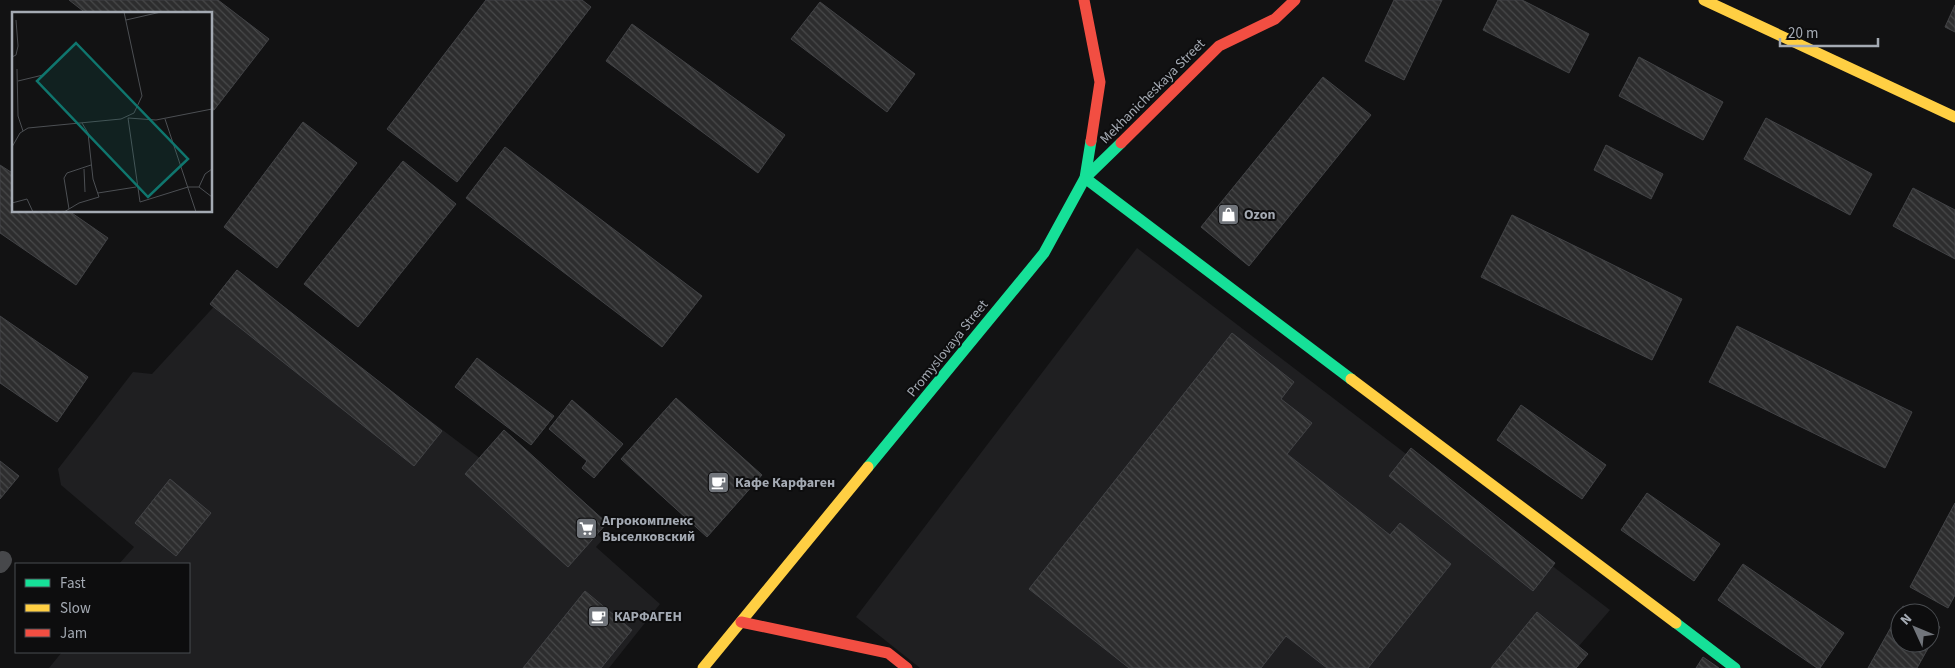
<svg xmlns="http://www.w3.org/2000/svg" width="1955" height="668" font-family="'Source Sans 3',sans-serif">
  <defs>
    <pattern id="building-back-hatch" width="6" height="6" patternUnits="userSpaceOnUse" patternTransform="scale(1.25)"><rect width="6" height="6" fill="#2d2d2e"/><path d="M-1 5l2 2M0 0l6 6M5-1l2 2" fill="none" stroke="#48494a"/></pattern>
  </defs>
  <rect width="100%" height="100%" fill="#121213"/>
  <!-- built -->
  <g fill="#1f1f21">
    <polygon points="1137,248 1610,610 1560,668 920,668 856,617"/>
    <polygon points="232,287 395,394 485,462 500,446 603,539 596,547 660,604 609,668 49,668 62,652 189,652 189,564 119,564 134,547 61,485 58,469 133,372 152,374"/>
  </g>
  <!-- building -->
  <g fill="url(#building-back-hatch)" stroke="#424346">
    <polygon points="69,0 218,0 269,39 214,110 211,109 211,14 87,14"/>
    <polygon points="486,0 582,0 591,7 457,182 387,129"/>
    <polygon points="1394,0 1442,0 1404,80 1365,61"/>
    <polygon points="1498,0 1522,0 1589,34 1569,73 1483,30"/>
    <polygon points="820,2 915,74 887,112 791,39"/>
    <polygon points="1955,5 1955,32 1945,27"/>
    <polygon points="632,24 785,135 758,173 606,61"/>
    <polygon points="1639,57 1723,102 1703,140 1619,96"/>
    <polygon points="1323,77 1371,115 1249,266 1201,227"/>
    <polygon points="1766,118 1872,174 1850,215 1744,159"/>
    <polygon points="303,122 357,163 277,268 224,227"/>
    <polygon points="1606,145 1663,174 1651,199 1594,170"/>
    <polygon points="505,147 702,296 662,347 466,198"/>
    <polygon points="403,161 456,204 358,327 304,284"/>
    <polygon points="0,165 14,174 14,211 69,211 108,238 76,285 0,233"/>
    <polygon points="1913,188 1955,210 1955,259 1893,226"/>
    <polygon points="1512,215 1682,299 1652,360 1481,277"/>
    <polygon points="237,270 442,431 414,466 210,304"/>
    <polygon points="0,316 88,377 57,422 0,383"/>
    <polygon points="1737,326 1912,412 1885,468 1709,382"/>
    <polygon points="1232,333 1294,382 1281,399 1312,423 1287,454 1390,535 1400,523 1451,564 1368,668 1327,668 1286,636 1261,668 1129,668 1029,589"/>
    <polygon points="477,358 554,416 531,445 455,387"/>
    <polygon points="676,398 762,475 707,537 621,459"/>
    <polygon points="572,400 623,444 594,478 582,468 587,461 549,429"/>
    <polygon points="1521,405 1606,465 1582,499 1497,440"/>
    <polygon points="504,430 607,523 568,567 465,474"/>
    <polygon points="1411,448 1555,563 1533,591 1389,476"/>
    <polygon points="0,461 19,476 0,499"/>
    <polygon points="170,479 211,513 176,556 135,523"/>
    <polygon points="1647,493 1720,544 1694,581 1621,530"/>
    <polygon points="1955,503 1955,595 1948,608 1910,587"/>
    <polygon points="1743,564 1844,633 1820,668 1817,668 1718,600"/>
    <polygon points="585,591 632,630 601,668 523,668"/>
    <polygon points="1903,606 1916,613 1900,613 1900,643 1930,643 1930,621 1940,627 1917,668 1868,668"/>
    <polygon points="1537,612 1588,654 1576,668 1491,668"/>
    <polygon points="1703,657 1719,668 1696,668"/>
  </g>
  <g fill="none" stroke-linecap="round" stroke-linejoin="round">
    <!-- lane -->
    <polyline stroke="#47484b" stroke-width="18" points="0,564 3,560"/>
    <!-- fast -->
    <g stroke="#16e098" stroke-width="11">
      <polyline points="1121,143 1085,178 1351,379"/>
      <polyline points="868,467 1044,253 1085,178 1091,141"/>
      <polyline points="1676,623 1735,668"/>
    </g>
    <!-- slow -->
    <g stroke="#ffcf43" stroke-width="11">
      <polyline points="1704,0 1955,117"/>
      <polyline points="1351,379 1676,623"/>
      <polyline points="703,668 868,467"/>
    </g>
    <!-- jam -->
    <g stroke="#f24e42" stroke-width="11">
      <polyline points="1084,0 1100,82 1091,141"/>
      <polyline points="1121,143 1219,46 1275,19 1295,0"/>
      <polyline points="741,622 888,653 907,668"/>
    </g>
  </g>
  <!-- icons -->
  <defs>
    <symbol id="shop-square" viewBox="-11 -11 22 22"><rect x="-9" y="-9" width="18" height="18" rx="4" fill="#71757b" stroke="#0d0d0e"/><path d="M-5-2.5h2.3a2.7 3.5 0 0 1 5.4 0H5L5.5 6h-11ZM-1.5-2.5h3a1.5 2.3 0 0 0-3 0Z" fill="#fff"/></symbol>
    <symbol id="cafe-square" viewBox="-11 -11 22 22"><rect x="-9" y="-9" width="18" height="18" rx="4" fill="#71757b" stroke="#0d0d0e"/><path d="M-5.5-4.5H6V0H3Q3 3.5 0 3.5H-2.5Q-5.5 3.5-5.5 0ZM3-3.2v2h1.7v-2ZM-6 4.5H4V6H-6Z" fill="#fff"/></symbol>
    <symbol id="supermarket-square" viewBox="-11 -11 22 22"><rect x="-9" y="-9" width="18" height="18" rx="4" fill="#71757b" stroke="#0d0d0e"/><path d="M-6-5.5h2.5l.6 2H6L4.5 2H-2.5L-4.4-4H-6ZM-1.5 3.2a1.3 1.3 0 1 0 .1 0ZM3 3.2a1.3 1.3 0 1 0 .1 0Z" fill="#fff"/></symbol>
  </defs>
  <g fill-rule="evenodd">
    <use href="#shop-square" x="1216" y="202" width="25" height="25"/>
    <use href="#cafe-square" x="706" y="470" width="25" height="25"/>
    <use href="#supermarket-square" x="574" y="516" width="25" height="25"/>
    <use href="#cafe-square" x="586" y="604" width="25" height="25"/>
  </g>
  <g text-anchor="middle" stroke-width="4" stroke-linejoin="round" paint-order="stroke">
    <!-- street labels -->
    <g font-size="14" fill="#a4aab3" stroke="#0d0d0e">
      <text transform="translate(1152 91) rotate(-45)" y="5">Mekhanicheskaya Street</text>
      <text transform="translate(947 348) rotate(-51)" y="5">Promyslovaya Street</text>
    </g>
    <!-- poi labels -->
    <g font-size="14" font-weight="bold" fill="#a4aab3" stroke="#0d0d0e" text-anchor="start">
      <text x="1244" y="219">Ozon</text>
      <text x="735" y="487">Кафе Карфаген</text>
      <text x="602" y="525">Агрокомплекс<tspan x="602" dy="16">Выселковский</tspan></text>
      <text x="614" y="621">КАРФАГЕН</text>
    </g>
  </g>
  <!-- overview -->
  <g transform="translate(12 12)">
    <rect width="200" height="200" fill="#121213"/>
    <path fill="none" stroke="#4c4f53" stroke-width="1" d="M 114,8 L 149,0M 0,45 L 4,43 L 6,34 L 4,8M 5,57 L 6,104 L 11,119M 6,69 L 31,63M 200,97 L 144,108 L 116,106 L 128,190 L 176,175 L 187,175 L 200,185M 153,107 L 184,200M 0,135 L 8,121 L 16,116 L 109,107 L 122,101 L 130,84 L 112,0M 72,157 L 73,180M 187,175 L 193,162 L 200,157M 86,181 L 124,175M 0,191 L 15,187 L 21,200M 57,197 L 52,166 L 55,161 L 79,153M 52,200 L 67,191 L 87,185 L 81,167 L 76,121 L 70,111"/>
    <path fill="#0f766e" fill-opacity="0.15" stroke="#0f766e" stroke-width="2.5" d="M 64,31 L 176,147 L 136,185 L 25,69 Z"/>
    <rect width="200" height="200" fill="none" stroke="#a4aab3" stroke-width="2.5"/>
  </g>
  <!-- legend -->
  <rect x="15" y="563" width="175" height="90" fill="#0d0d0e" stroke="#494c50"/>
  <rect x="25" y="579" width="25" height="8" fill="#16e098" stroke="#494c50"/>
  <text x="60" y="588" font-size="15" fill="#a4aab3">Fast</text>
  <rect x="25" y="604" width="25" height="8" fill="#ffcf43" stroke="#494c50"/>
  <text x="60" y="613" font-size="15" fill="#a4aab3">Slow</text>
  <rect x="25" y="629" width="25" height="8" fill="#f24e42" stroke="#494c50"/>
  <text x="60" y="638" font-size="15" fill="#a4aab3">Jam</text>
  <!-- north arrow -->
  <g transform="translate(1915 628) rotate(314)"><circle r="24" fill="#0d0d0e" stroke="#494c50"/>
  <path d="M0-4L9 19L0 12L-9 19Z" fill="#71757b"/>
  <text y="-8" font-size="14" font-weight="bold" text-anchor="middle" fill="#a4aab3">N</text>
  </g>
  <!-- scale -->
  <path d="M1780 38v8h98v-8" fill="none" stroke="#a4aab3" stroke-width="2.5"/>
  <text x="1788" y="38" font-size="15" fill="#a4aab3" stroke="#0d0d0e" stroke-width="4" paint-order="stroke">20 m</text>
</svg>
